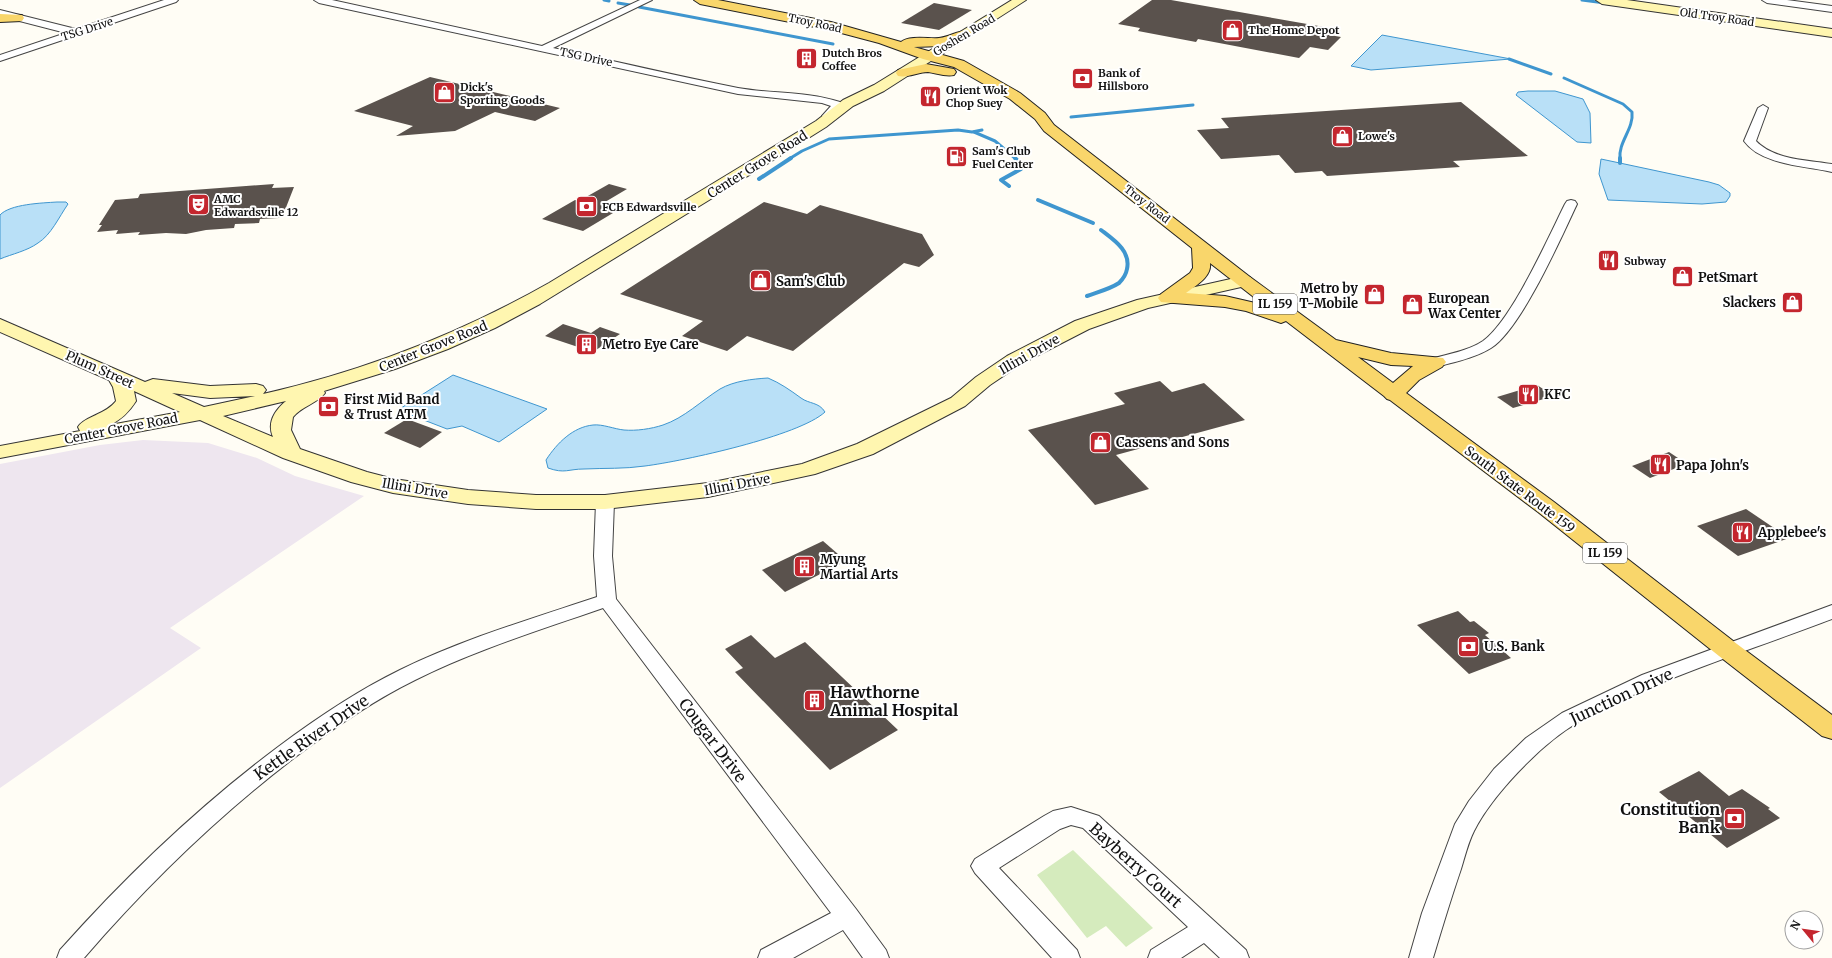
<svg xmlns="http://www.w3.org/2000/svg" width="1832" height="958" font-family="Merriweather,serif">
  <rect width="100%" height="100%" fill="#fffdf5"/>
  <!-- industrial -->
  <polygon fill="#eee6ef" points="143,440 208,443 257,458 295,476 364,496 170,628 201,648 0,788 0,464 100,445"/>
  <!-- green -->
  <polygon fill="#d5ebbd" points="1073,850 1153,928 1126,947 1106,926 1087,938 1037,875"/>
  <!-- water -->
  <g fill="#b9e0f7" stroke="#3f96cf">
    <polygon points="1382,35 1511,59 1371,70 1351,66"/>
    <polygon points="1528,91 1555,91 1583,99 1590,113 1591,143 1577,142 1516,95 1518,92"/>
    <polygon points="1601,159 1709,182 1719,185 1730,193 1730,196 1726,202 1702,204 1608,200 1599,174"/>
    <path d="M 57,202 L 66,202 L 68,204 C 59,217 51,235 38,243 C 27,251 12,254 0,259 L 0,215 C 10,204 42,203 57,202 Z"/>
    <polygon points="453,375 547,409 499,442 462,426 447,429 398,410"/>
    <path d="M 768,378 C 780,383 790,390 801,398 C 809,404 819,402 825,412 C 799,436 684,461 645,466 C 625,469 604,468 584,469 C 568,469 565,474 548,468 L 546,460 C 557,443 573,427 593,425 C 603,424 614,429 624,430 C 636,431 651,429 663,425 C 684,418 701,401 720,389 C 734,381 752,379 768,378 Z"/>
  </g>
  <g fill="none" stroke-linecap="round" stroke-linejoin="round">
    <!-- stream-far1 -->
    <g stroke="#3f96cf" stroke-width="3">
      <polyline points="604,0 609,1"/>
      <polyline points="1582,0 1605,3"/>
      <polyline points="618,3 630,5"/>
      <polyline points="639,7 833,44"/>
      <polyline points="1509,59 1551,74"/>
      <path d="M 1564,78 L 1623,104 L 1632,112 C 1634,129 1618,142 1620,159"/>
      <polyline points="1071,117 1193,105"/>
      <polyline points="974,132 995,141 1016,159"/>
      <polyline points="789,159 802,151 829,139 958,130 972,132 982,130"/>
    </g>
    <!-- stream -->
    <g stroke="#3f96cf" stroke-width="4">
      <polyline points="1620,158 1620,163"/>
      <polyline points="759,179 791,158"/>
      <polyline points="1009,186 1001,180 1021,169 1021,164 1015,158"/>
      <polyline points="1038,200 1093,223"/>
      <path d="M 1087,296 C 1098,292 1110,289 1119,283 C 1123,279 1126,275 1127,269 C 1131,251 1114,240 1101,230"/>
    </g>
  </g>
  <!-- building -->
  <g fill="#5a524d">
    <polygon points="1152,0 1171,0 1330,28 1324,34 1341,37 1328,50 1310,47 1299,58 1198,39 1196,42 1138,31 1140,28 1118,24"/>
    <polygon points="934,3 972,10 939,30 901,23"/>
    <polygon points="430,77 560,108 535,121 495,112 455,131 396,136 413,126 354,111"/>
    <polygon points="1461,102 1528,156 1453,161 1460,167 1327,176 1322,171 1295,173 1279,155 1221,159 1197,130 1229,128 1221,118"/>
    <polygon points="274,184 272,188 294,187 285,210 283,210 279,218 260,219 259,223 235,224 234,228 206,230 186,234 166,233 138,235 140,232 116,234 118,230 97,232 102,225 99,225 115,200 138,198 140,194"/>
    <polygon points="609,184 627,189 600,205 618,210 583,231 542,219 575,200 579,201"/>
    <polygon points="764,202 807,214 820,205 922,234 934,255 919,267 904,263 793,351 747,336 727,351 682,336 703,321 620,294"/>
    <polygon points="563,324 591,333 600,327 620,334 593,352 545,336"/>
    <polygon points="1160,381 1172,392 1204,383 1245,420 1116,455 1149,489 1095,505 1028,430 1125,404 1114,393"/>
    <polygon points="1537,385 1554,396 1513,408 1497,397"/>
    <polygon points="407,419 442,432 420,448 384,433"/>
    <polygon points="1669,452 1687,464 1650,478 1632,466"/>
    <polygon points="1746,509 1789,538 1738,556 1697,526"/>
    <polygon points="823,541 846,561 785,592 762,570"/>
    <polygon points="1458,611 1470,622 1474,621 1489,633 1485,635 1511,658 1469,674 1417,625"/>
    <polygon points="751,635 775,658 805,642 898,730 830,770 735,672 743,668 725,649"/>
    <polygon points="1699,771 1729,796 1742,789 1770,808 1768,809 1780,818 1727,848 1659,792"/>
  </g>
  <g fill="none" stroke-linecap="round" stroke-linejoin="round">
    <defs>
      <g id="street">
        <polygon points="164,0 178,0 176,2 0,61 0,55 66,33 0,16 0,10 76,29"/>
        <path d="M 314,0 L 332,0 L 542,46 L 640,0 L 652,0 L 553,48 C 615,61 676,76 738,88 C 772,94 806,91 840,102 L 842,108 L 832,118 L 828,119 L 822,116 L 831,106 L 822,103 L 738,94 L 319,3 Z"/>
        <polygon points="1762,0 1787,0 1832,6 1832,12 1767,3"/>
        <path d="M 1763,105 L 1768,108 L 1756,141 C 1774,160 1808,160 1832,164 L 1832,172 C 1806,166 1761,165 1744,141 L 1758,108 Z"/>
        <path d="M 1571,200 L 1575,201 L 1577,204 C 1561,238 1521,329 1491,348 C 1475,358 1454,362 1436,367 L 1431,365 L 1428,362 L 1431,359 C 1448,354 1468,351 1483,341 C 1512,320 1548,238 1565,204 L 1567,201 Z"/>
        <path d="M 605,497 L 611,498 L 614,502 L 612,556 L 616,599 L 856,909 L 886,950 L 889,958 L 863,958 L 843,930 L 793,958 L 758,958 L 761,950 L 831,913 L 603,608 C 540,630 475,650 415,680 C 372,701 332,729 294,758 C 217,817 148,884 84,958 L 57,958 L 60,950 C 126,876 198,807 278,747 C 317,718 357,691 400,670 C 463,639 531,619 597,597 L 594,556 L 596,502 L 599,498 Z"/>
        <path d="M 1832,605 L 1832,619 C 1748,651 1656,679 1577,723 C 1542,743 1492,795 1474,831 C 1468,843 1465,856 1461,869 C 1451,898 1442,928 1433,958 L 1409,958 L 1422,913 L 1455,824 L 1469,801 L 1494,769 L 1526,738 L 1562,713 L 1642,675 Z"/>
        <polygon points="1071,807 1099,816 1246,950 1249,958 1220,958 1204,943 1181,958 1148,958 1151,950 1188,927 1083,828 1071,825 1060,829 999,868 1077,950 1080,958 1052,958 975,873 971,866 975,859 1044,816 1053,811"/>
      </g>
      <g id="secondary">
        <path d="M 1012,0 L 1026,0 L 884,91 L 853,106 L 826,127 L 727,189 L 540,304 L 495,328 L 448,349 L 395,369 L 324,391 L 325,393 C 318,403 302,406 293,417 L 291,430 L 300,449 L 367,472 L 394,479 L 468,490 L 536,495 L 605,495 L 708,483 L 802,464 L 857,444 L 951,398 L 976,377 L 1007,356 L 1075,321 L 1137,300 L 1244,276 L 1250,277 L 1253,281 L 1250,285 L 1148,308 L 1089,329 L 1021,364 L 990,385 L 965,406 L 873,454 L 815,474 L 708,497 L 605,509 L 536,509 L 468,504 L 393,493 L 351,482 L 283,458 L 200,420 L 0,458 L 0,446 L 80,431 L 78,427 C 85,416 105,415 116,401 L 113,387 L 109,380 L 0,332 L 0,319 L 145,382 L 153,379 L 210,386 L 256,384 L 263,386 L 266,390 L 263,394 C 364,371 459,334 549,283 L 816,121 L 843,100 L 874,85 ZM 134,391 L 180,412 L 110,425 C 122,419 129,412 136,401 ZM 172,393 L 210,398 L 255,396 L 204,407 ZM 286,401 C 274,411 267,423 273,437 L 223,416 Z"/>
        <polygon points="1596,0 1627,0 1832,29 1832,37 1602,4"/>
      </g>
      <g id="primary">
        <path d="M 694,0 L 718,0 L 831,22 L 901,42 C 910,35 929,39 939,38 C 950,37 960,29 970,31 L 972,34 L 970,37 L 942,46 L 914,47 L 964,61 L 1020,93 L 1045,113 L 1054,125 L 1250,277 L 1336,340 L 1391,353 L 1443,358 L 1446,362 L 1442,367 L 1419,380 L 1406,393 L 1554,502 L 1737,644 L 1832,715 L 1832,739 L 1822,736 L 1719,656 L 1538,512 L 1390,400 L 1387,399 L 1384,396 L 1286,321 L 1281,323 L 1246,311 L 1225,307 L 1161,302 L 1158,298 L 1161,294 L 1190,273 L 1193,268 L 1192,248 L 1044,131 L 1035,119 L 1010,99 L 954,67 L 923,59 L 879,43 L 830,30 L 700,4 ZM 1210,263 L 1264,305 L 1225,296 L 1186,293 C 1195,286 1212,277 1210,263 ZM 1358,357 L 1391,365 L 1413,366 L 1393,383 Z"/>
        <polygon points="0,14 22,15 24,18 22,21 0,22"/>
        <path d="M 926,64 L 954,69 L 956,72 L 954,75 C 945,77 936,73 928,72 C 918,72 908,78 898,76 L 896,73 L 898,70 Z"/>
      </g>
    </defs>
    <!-- street casing -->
    <use href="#street" stroke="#444" stroke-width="2"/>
    <!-- secondary casing -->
    <use href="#secondary" stroke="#333" stroke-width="2"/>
    <!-- primary casing -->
    <use href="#primary" stroke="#222" stroke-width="2"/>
    <!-- street -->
    <use href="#street" fill="#fff" fill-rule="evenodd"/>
    <!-- secondary -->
    <use href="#secondary" fill="#fff6b0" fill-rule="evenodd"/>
    <!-- primary -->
    <use href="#primary" fill="#f9d66b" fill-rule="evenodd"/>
  </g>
  <!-- icons -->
  <defs>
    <symbol id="shop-square" viewBox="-11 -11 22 22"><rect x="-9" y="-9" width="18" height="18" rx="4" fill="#c4262e" stroke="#fff"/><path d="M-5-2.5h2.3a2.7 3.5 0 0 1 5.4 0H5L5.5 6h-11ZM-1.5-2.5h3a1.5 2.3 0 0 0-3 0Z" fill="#fff"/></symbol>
    <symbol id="building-square" viewBox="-11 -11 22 22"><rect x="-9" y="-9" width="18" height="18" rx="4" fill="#c4262e" stroke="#fff"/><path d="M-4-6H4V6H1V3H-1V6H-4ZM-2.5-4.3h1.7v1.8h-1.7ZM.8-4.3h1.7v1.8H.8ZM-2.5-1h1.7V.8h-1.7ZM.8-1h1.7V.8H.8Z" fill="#fff"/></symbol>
    <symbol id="bank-square" viewBox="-11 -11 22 22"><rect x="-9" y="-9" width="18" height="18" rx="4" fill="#c4262e" stroke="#fff"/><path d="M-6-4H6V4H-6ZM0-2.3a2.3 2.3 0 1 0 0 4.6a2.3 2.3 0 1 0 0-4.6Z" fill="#fff"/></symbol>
    <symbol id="restaurant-square" viewBox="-11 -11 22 22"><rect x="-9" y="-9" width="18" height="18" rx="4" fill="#c4262e" stroke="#fff"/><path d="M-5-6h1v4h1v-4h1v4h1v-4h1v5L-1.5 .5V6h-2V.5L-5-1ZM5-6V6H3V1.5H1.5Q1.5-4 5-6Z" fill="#fff"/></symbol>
    <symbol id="fuel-square" viewBox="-11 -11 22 22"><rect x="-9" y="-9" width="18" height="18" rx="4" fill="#c4262e" stroke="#fff"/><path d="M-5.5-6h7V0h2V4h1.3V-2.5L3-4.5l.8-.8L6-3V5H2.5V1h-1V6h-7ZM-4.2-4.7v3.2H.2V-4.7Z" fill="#fff"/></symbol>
    <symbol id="theatre-square" viewBox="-11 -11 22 22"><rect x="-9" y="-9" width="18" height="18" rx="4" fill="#c4262e" stroke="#fff"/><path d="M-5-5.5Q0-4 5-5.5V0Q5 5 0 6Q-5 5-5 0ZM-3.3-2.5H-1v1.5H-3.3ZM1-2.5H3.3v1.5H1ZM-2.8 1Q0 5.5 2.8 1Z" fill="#fff"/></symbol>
  </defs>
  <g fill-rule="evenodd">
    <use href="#shop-square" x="1220" y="18" width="25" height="25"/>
    <use href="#building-square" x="794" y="46" width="25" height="25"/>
    <use href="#bank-square" x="1070" y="66" width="25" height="25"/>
    <use href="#shop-square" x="432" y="80" width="25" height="25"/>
    <use href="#restaurant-square" x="918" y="84" width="25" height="25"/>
    <use href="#shop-square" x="1330" y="124" width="25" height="25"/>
    <use href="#fuel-square" x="944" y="144" width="25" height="25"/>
    <use href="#theatre-square" x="186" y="192" width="25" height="25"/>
    <use href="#bank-square" x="574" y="194" width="25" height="25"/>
    <use href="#restaurant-square" x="1596" y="248" width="25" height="25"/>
    <use href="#shop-square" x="1670" y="264" width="25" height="25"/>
    <use href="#shop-square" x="748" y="268" width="25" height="25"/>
    <use href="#shop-square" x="1362" y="282" width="25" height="25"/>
    <use href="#shop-square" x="1780" y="290" width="25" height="25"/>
    <use href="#shop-square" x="1400" y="292" width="25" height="25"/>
    <use href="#building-square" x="574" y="332" width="25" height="25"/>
    <use href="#restaurant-square" x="1516" y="382" width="25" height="25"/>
    <use href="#bank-square" x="316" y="394" width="25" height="25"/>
    <use href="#shop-square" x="1088" y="430" width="25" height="25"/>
    <use href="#restaurant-square" x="1648" y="452" width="25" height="25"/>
    <use href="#restaurant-square" x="1730" y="520" width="25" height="25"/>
    <use href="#building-square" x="792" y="554" width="25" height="25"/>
    <use href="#bank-square" x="1456" y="634" width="25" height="25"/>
    <use href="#building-square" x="802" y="688" width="25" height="25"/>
    <use href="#bank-square" x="1722" y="806" width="25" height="25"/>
  </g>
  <g text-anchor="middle" stroke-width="4" stroke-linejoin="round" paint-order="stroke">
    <!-- far-street labels -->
    <g font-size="11" fill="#111" stroke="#fff">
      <text transform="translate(1717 17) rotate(8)" y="4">Old Troy Road</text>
      <text transform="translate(815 23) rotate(12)" y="4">Troy Road</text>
      <text transform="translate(87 29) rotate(-18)" y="4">TSG Drive</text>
      <text transform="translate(964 35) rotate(-31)" y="4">Goshen Road</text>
      <text transform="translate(586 57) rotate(12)" y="4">TSG Drive</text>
      <text transform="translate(1147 204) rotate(38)" y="4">Troy Road</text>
    </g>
    <!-- far-poi labels -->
    <g font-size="11" font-weight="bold" fill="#111" stroke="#fff" text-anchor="start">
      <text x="1248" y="34">The Home Depot</text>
      <text x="822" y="57">Dutch Bros<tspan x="822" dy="13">Coffee</tspan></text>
      <text x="1098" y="77">Bank of<tspan x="1098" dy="13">Hillsboro</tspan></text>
      <text x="460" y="91">Dick's<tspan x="460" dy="13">Sporting Goods</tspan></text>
      <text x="946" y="94">Orient Wok<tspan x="946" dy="13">Chop Suey</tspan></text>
      <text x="1358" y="140">Lowe's</text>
      <text x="972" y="155">Sam's Club<tspan x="972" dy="13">Fuel Center</tspan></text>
      <text x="214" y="203">AMC<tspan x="214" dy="13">Edwardsville 12</tspan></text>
      <text x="602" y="211">FCB Edwardsville</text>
      <text x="1624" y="265">Subway</text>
    </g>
    <!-- shield labels -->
    <g fill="#fff" stroke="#585858" stroke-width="1">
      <rect x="1253" y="294" width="44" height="20" rx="3"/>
      <rect x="1583" y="543" width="44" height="20" rx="3"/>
    </g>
    <g font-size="12" font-weight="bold" fill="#111">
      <text x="1275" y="308">IL 159</text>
      <text x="1605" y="557">IL 159</text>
    </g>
    <!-- street labels -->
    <g font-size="13" fill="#111" stroke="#fff">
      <text transform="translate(757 164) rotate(-32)" y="5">Center Grove Road</text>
      <text transform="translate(433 346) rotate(-22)" y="5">Center Grove Road</text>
      <text transform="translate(1029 354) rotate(-30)" y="5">Illini Drive</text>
      <text transform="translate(100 369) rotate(24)" y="5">Plum Street</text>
      <text transform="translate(121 428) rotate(-11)" y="5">Center Grove Road</text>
      <text transform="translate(737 484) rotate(-11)" y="5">Illini Drive</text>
      <text transform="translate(415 488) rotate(10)" y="5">Illini Drive</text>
      <text transform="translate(1520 489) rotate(37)" y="5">South State Route 159</text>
    </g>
    <!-- poi labels -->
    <g font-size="13" font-weight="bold" fill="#111" stroke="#fff" text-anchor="start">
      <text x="1698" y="282">PetSmart</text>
      <text x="776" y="286">Sam's Club</text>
      <text x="1358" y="293" text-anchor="end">Metro by<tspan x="1358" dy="15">T-Mobile</tspan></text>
      <text x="1428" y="303">European<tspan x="1428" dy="15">Wax Center</tspan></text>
      <text x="1776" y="307" text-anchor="end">Slackers</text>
      <text x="602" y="349">Metro Eye Care</text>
      <text x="1544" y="399">KFC</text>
      <text x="344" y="404">First Mid Band<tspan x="344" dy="15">&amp; Trust ATM</tspan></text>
      <text x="1116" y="447">Cassens and Sons</text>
      <text x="1676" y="470">Papa John's</text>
      <text x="1758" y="537">Applebee's</text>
      <text x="820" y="564">Myung<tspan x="820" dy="15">Martial Arts</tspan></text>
      <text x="1484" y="651">U.S. Bank</text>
    </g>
    <!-- near-poi labels -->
    <g font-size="16" font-weight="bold" fill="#111" stroke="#fff" text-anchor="start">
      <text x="830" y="698">Hawthorne<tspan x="830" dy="18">Animal Hospital</tspan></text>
      <text x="1720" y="815" text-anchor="end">Constitution<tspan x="1720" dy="18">Bank</tspan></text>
    </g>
    <!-- near-street labels -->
    <g font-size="16" fill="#111" stroke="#fff">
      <text transform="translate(1621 696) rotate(-25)" y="6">Junction Drive</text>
      <text transform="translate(311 737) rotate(-35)" y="6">Kettle River Drive</text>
      <text transform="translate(713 740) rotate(53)" y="6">Cougar Drive</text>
      <text transform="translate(1136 865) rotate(42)" y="6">Bayberry Court</text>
    </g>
  </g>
  <!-- north arrow -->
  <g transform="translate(1804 930) rotate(299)"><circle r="19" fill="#ffffff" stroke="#a0a0a0"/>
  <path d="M0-3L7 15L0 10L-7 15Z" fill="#c4262e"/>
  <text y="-6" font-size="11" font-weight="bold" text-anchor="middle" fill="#111111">N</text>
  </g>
</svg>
